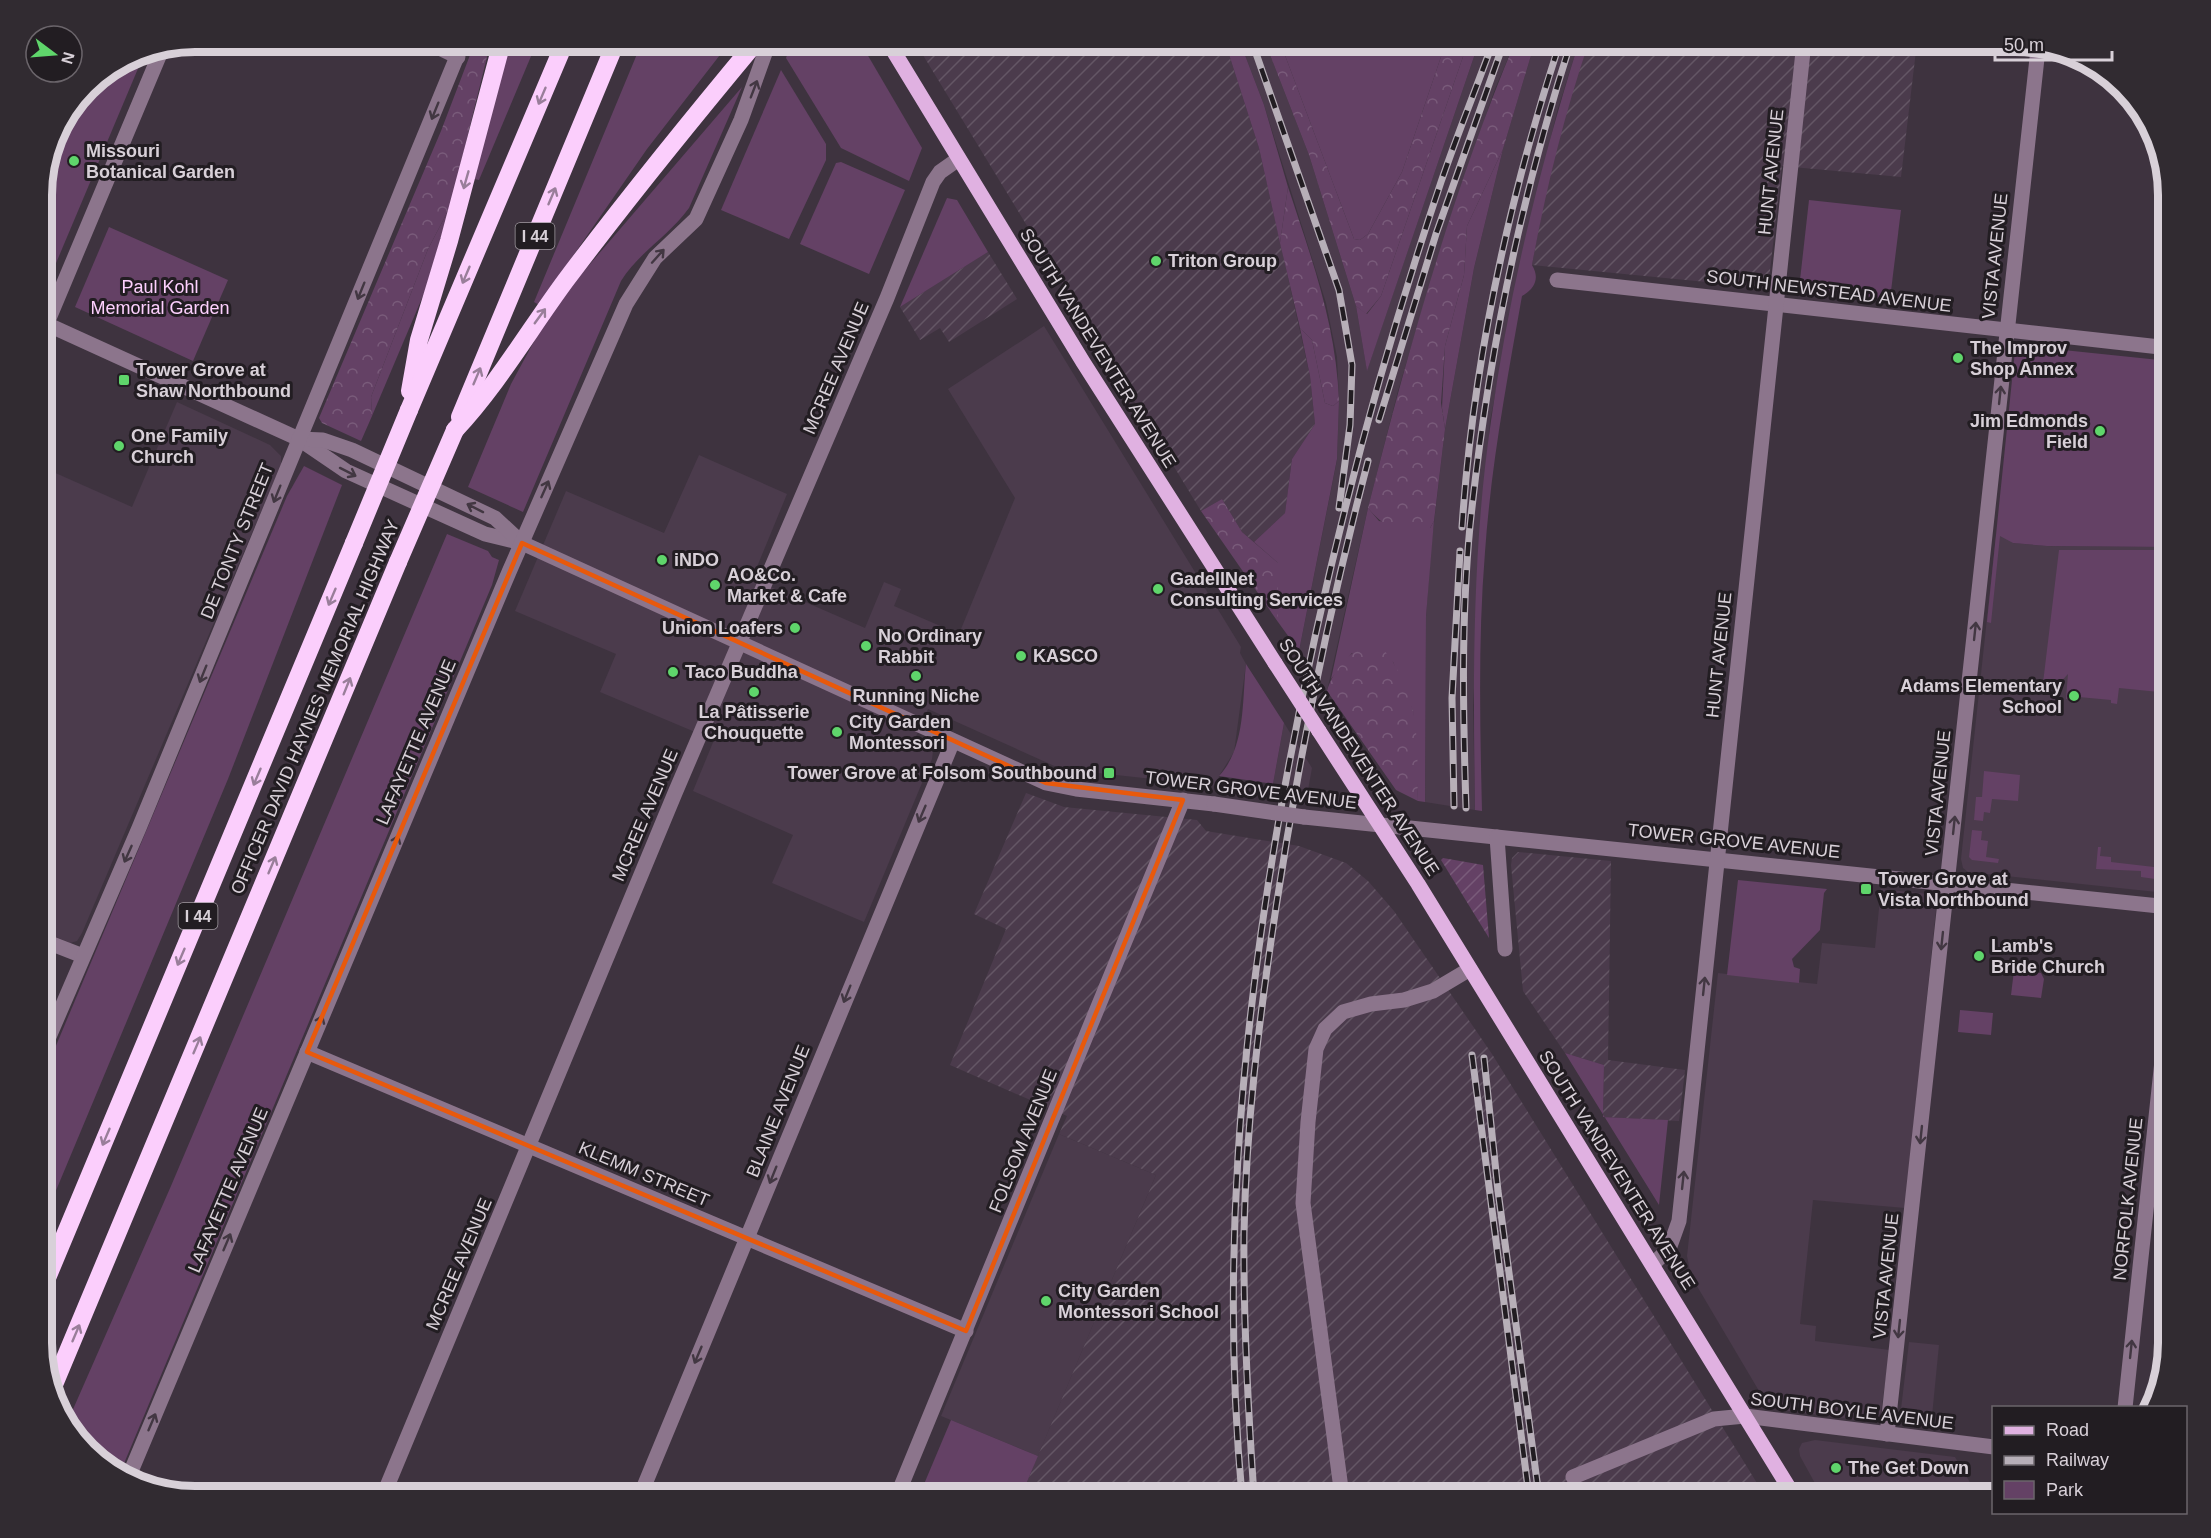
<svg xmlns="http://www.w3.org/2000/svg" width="2211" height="1538" font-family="Arial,sans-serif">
  <defs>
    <pattern id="industrial-furrows" width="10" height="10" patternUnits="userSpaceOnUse" patternTransform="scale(1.5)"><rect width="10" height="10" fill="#4b3b4c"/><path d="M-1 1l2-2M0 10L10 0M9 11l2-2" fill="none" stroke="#645665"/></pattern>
    <pattern id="forest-crowns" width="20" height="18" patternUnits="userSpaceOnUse" patternTransform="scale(1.5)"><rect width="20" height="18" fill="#644165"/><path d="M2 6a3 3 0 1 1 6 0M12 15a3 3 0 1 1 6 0" fill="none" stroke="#795b7a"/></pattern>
    <pattern id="garden-furrows" width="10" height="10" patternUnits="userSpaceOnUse" patternTransform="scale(1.5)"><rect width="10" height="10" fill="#644165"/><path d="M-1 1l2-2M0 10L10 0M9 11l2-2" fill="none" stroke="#795b7a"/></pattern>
  </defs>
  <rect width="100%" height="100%" fill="#3e333f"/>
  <!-- built -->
  <g fill="#4b3b4c">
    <polygon points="1240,42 1265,42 1309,155 1356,306 1367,370 1479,42 1515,42 1495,89 1439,254 1398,391 1368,508 1327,691 1299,651 1337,460 1339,401 1337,357 1326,303 1264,105"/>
    <polygon points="1535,42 1579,42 1557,112 1525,245 1490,421 1473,706 1475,810 1425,802 1426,616 1431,548 1445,429 1474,268 1503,149"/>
    <polygon points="1044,326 1241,647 1240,653 1246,664 1234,752 1219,776 1217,786 1061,769 928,709 914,741 933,751 932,759 864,922 772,883 793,835 693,791 714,740 600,692 616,654 515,611 566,491 664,533 699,455 787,494 752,579 865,628 884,582 901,589 894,606 959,634 1015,498 948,389"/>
    <polygon points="177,402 270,445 281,456 281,465 82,933 77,941 70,943 42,931 42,467 132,507"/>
    <polygon points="1996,535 2004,536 2013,543 2047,546 2169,547 2169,890 2166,893 1968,872 1963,868 1961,859"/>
    <polygon points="1284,723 1312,768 1308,790 1273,784"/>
    <polygon points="1881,889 1929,894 1936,910 1905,1208 1813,1200 1800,1324 1816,1326 1815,1341 1890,1350 1881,1412 1876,1420 1868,1421 1781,1410 1770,1406 1762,1396 1691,1276 1687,1256 1718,973 1817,984 1822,943 1875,948"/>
    <polygon points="1059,1134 1156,1175 1038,1456 941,1416"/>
    <polygon points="1909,1342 1939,1345 1931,1426 1912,1424 1904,1419 1901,1409"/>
    <polygon points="1815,1440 1955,1457 1978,1496 1822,1496 1800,1456 1799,1449 1802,1443"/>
  </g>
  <!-- industrial -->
  <g fill="url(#industrial-furrows)">
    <polygon points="915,42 1225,42 1259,148 1310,376 1315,424 1292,459 1285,513 1254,542 1242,532 1222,499 1201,511"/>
    <polygon points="1589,42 1917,42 1901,177 1782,166 1768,288 1532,265 1545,193 1568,103"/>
    <polygon points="988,252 1017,299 949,342 940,328 920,340 900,307"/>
    <polygon points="1026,793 1064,807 1197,820 1206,831 1299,846 1346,863 1368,881 1394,911 1492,1054 1765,1496 1021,1496 1156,1175 1059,1134 1067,1116 950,1065 1006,929 974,914"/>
    <polygon points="1518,852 1611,861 1608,1060 1685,1070 1679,1121 1603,1117 1604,1065 1565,1053 1523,991 1511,865 1512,858"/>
  </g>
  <!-- green -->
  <g fill="#644165">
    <polygon points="510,42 537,42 479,180 474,179"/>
    <polygon points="642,42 730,42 647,149 539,305 534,302"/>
    <polygon points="792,42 860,42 922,148 909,181 841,148 786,58"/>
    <polygon points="1225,42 1240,42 1264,105 1288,187 1280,243 1259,148"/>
    <polygon points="1280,42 1446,42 1402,172 1368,234 1360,240 1354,239"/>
    <polygon points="1468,42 1479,42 1367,371 1356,306 1367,314 1381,296"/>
    <path d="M 1579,42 L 1589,42 C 1564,115 1546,189 1532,265 C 1540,278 1535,289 1522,296 C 1507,380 1491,466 1485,552 C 1478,638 1480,724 1482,811 L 1475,810 C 1473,680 1472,550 1491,421 C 1509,293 1540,165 1579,42 Z"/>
    <polygon points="145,52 43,294 42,295 42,186 54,137 87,87 137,54"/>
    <polygon points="781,70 826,144 826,160 789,239 721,210"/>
    <path d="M 742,87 L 689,208 C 669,236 639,252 621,281 L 523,512 L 468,487 L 511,384 L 538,334 L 566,292 Z"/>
    <polygon points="1503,149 1474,268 1445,429 1442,408 1445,346 1464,275 1467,226"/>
    <polygon points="841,162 905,190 869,274 800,244 836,163"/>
    <polygon points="947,198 957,200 988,252 900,307"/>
    <polygon points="1809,200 1901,210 1890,299 1799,289"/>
    <polygon points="450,207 425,291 372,416 371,397 428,249"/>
    <polygon points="109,227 228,280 193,361 75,307"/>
    <polygon points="1300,328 1312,340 1325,403 1333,406 1339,401 1337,459 1299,651 1278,622 1278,563 1254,542 1285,513 1292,459 1315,424 1310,376"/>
    <polygon points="2024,346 2169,361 2169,547 2047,546 2013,543 2000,536 1991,623 1987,622 2015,351 2018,347"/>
    <polygon points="304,466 342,485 228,779 42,1224 42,1079 287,496"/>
    <polygon points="1368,508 1379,521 1430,528 1434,521 1426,616 1425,802 1418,801 1413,711 1393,662 1352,653 1331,679"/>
    <polygon points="447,534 488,551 492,557 499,560 492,585 120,1473 110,1470 67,1423 171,1186"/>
    <polygon points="2059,550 2169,550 2169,693 2119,688 2117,704 2111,703 2111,700 2079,697 2078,700 2066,699 2068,674 2054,689 2043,683"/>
    <path d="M 1246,664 L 1284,723 L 1273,784 L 1219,776 C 1246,747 1242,700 1246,664 Z"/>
    <polygon points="2166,697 2169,697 2169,779 2160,778"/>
    <polygon points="1984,771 2020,775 2018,801 1992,799 1990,813 1984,812 1983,821 1974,820 1976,797 1982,797"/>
    <polygon points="1972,830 1982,831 1981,840 1988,841 1986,857 1999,859 1998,863 1972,860 1969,857"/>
    <polygon points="2157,836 2167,837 2162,880 2141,877 2141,871 2096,869 2098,847 2101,847 2100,856 2111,857 2111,862 2154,867"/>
    <polygon points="1738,880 1827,889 1824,893 1820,930 1792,959 1794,967 1800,969 1799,983 1727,975"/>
    <polygon points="2014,970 2041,973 2044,979 2041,998 2011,995"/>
    <polygon points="1960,1010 1993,1013 1991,1035 1958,1032"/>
    <polygon points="1565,1053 1604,1065 1603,1117 1668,1120 1659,1205"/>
    <polygon points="951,1420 1038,1456 1021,1496 919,1496"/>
  </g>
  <!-- forest -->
  <g fill="url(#forest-crowns)">
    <polygon points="475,42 485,42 487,57 450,207 428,249 371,397 372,416 361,441 322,423 319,418 441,131"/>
    <polygon points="1265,42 1280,42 1354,239 1360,240 1368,234 1402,172 1446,42 1468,42 1381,296 1366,314 1356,306 1309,155"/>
    <path d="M 1515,42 L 1535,42 L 1503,149 L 1467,226 L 1464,275 L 1445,346 L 1441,403 L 1445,429 L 1434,521 L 1430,528 C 1400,530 1389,533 1368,508 C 1408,351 1452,192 1515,42 Z"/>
    <path d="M 1288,187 C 1312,260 1336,324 1339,401 L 1333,406 L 1325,403 L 1312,340 L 1300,328 L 1280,243 Z"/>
    <polygon points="1222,499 1242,532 1278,563 1278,622 1201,511"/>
    <path d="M 1374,643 C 1393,651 1408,691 1413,711 C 1419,739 1417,772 1418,801 L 1396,790 L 1327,691 C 1333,670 1352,647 1374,643 Z"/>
  </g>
  <!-- garden -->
  <polygon fill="url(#garden-furrows)" points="1443,858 1483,865 1489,938 1441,860"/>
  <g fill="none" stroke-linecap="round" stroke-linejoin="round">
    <!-- minor -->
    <g stroke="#8c758c" stroke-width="15">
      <polyline points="427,42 458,57"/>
      <polyline points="1557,280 2169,348"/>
      <polyline points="42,322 299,439 346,471 485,534 522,543 1046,783 1076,789 1214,804"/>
      <polyline points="42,335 162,49"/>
      <polyline points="299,439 323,440 352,450 495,518 522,543"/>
      <polyline points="1304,817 2169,907"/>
      <polyline points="1497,837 1505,949"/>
      <polyline points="42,940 83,956"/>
      <polyline points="307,1052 966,1331"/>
      <polyline points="42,1053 139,828 463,42"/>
      <polyline points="1653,1264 1669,1249 1679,1221 1804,42"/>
      <polyline points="2125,1408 2169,995"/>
      <polyline points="1887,1434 2038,49"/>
      <polyline points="129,1476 509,572 626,304 655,258 696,219 741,120 769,42"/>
      <polyline points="1573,1477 1714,1419 1745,1416 1994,1447"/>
      <polyline points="383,1496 675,793 887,298 933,182 940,172 957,160"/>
      <polyline points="640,1496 953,741"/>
      <polyline points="897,1496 1183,800"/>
      <polyline points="1342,1496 1303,1203 1308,1122 1316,1049 1325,1029 1343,1012 1371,1004 1404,1000 1433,991 1470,969"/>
    </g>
    <!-- major -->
    <g stroke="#e0b1e1" stroke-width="15">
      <polyline points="888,42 1083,362 1275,663"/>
      <polyline points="1319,731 1418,884 1794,1496"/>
    </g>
    <!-- highway -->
    <g stroke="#fbcefc" stroke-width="18">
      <polyline points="410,391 419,340 449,241 502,42"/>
      <polyline points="409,410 565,42"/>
      <polyline points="460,417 616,42"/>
      <path d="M 455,430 C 498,384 529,330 566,280 C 627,199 691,120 756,42"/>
      <polyline points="42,1290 354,543"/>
      <polyline points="53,1387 398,562"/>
    </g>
    <defs>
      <g id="rail">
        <polyline points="1252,42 1339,290 1352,365 1350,425 1339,508"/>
        <polyline points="1379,420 1436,234 1504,42"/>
        <path d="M 1462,527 C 1473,363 1509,198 1560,42"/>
        <polyline points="1454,806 1452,698 1460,551"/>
        <path d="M 1466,808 C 1463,714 1461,620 1470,526 C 1487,362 1520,199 1571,42"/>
        <polyline points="1472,1055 1529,1496"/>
        <polyline points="1484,1058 1498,1191 1539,1496"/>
        <path d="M 1242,1496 C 1221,1269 1240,1043 1279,819 C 1317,604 1371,389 1441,182 C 1457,135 1476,89 1493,42"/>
        <path d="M 1254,1496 C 1248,1408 1243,1321 1244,1233 C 1246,1126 1259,1020 1275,914 C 1298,761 1329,610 1368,461"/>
      </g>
    </defs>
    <!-- rail casing -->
    <use href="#rail" stroke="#b7afb8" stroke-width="7"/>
    <!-- rail -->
    <use href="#rail" stroke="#221d22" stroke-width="4.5" stroke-dasharray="14" stroke-linecap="butt"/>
    <!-- minor-bridge -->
    <polyline stroke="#8c758c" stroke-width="15" points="1214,804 1304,817"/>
    <!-- major-bridge -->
    <polyline stroke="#e0b1e1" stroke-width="15" points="1275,663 1319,731"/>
    <!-- highway-bridge -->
    <g stroke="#fbcefc" stroke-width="18">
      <polyline points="354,543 409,410"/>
      <polyline points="398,562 455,430"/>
    </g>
  </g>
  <!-- one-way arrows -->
  <defs><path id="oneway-shaft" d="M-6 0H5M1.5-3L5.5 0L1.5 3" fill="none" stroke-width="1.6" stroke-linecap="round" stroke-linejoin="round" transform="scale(1.5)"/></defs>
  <g stroke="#423742">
    <use href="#oneway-shaft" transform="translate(754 89) rotate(-69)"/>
    <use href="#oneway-shaft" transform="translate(435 111) rotate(112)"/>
    <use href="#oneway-shaft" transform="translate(658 256) rotate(-48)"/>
    <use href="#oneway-shaft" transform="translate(361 291) rotate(112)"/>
    <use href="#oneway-shaft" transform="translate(2000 395) rotate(-84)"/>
    <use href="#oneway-shaft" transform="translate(348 472) rotate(27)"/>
    <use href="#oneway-shaft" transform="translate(545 489) rotate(-66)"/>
    <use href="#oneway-shaft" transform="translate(277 494) rotate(112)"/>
    <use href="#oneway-shaft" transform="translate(475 508) rotate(-153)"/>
    <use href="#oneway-shaft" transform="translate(1975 631) rotate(-84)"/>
    <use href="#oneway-shaft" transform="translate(203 674) rotate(112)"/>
    <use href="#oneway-shaft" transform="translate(922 814) rotate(113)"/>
    <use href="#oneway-shaft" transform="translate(1954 825) rotate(-84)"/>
    <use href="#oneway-shaft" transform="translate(395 844) rotate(-67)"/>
    <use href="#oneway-shaft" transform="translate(128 854) rotate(114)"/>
    <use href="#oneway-shaft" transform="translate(1942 941) rotate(96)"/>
    <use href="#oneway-shaft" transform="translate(1704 986) rotate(-84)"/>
    <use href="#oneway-shaft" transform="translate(847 994) rotate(112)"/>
    <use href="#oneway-shaft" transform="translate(319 1024) rotate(-67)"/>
    <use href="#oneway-shaft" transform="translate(1921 1135) rotate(96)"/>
    <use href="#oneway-shaft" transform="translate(773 1175) rotate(112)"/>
    <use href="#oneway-shaft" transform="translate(1683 1180) rotate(-84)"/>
    <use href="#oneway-shaft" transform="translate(227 1242) rotate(-67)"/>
    <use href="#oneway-shaft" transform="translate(1899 1329) rotate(96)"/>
    <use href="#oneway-shaft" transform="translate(2131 1349) rotate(-84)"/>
    <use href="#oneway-shaft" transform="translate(698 1355) rotate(113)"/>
    <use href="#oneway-shaft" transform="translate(152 1422) rotate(-67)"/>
  </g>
  <g stroke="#997e9a">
    <use href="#oneway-shaft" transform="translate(542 96) rotate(113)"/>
    <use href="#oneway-shaft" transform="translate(466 180) rotate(106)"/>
    <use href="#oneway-shaft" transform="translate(552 196) rotate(-67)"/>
    <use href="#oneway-shaft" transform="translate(466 275) rotate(113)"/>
    <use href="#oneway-shaft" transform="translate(540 316) rotate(-54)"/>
    <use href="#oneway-shaft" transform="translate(477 376) rotate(-67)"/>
    <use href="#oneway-shaft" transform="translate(332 597) rotate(113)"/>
    <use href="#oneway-shaft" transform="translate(347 686) rotate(-68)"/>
    <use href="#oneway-shaft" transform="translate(257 777) rotate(113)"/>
    <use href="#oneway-shaft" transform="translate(272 865) rotate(-67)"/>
    <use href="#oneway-shaft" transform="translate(181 957) rotate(113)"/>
    <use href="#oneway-shaft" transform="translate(197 1045) rotate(-67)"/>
    <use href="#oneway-shaft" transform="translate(106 1137) rotate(113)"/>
    <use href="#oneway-shaft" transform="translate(76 1333) rotate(-67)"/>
  </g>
  <!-- marked area -->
  <path fill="none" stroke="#e8590c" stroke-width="4.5" stroke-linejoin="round" d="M 522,543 L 1046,783 L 1183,800 L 966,1331 L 307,1052 Z"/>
  <!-- markers -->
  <g fill="#5fd56b" stroke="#221d22" stroke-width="2">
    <circle cx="74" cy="161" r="6"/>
    <circle cx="1156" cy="261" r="6"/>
    <circle cx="1958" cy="358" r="6"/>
    <rect x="118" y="374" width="12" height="12" rx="3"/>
    <circle cx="2100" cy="431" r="6"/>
    <circle cx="119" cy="446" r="6"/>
    <circle cx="662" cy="560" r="6"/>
    <circle cx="715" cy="585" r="6"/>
    <circle cx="1158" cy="589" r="6"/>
    <circle cx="795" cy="628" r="6"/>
    <circle cx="866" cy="646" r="6"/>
    <circle cx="1021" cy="656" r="6"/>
    <circle cx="673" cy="672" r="6"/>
    <circle cx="916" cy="676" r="6"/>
    <circle cx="754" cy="692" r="6"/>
    <circle cx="2074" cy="696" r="6"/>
    <circle cx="837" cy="732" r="6"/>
    <rect x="1103" y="767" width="12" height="12" rx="3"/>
    <rect x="1860" y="883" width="12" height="12" rx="3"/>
    <circle cx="1979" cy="956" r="6"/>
    <circle cx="1046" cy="1301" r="6"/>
    <circle cx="1836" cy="1468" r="6"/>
  </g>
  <g text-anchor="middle" stroke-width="6" stroke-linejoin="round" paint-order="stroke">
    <!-- shield labels -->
    <g fill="#221d22" stroke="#a19aa1" stroke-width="1.5">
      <rect x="515.5" y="223" width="39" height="26" rx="4.5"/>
      <rect x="178.5" y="903" width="39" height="26" rx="4.5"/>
    </g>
    <g font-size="16" font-weight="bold" fill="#d8d0d8">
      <text x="535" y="242">I 44</text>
      <text x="198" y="922">I 44</text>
    </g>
    <!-- poi labels -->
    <g font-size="18" font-weight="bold" fill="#d8d0d8" stroke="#221d22" text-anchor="start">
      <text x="86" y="157">Missouri<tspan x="86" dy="21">Botanical Garden</tspan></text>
      <text x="1168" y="267">Triton Group</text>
      <text x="1970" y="354">The Improv<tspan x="1970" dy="21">Shop Annex</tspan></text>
      <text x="136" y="376">Tower Grove at<tspan x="136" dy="21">Shaw Northbound</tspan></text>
      <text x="2088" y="427" text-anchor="end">Jim Edmonds<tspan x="2088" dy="21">Field</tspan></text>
      <text x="131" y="442">One Family<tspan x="131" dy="21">Church</tspan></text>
      <text x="674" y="566">iNDO</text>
      <text x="727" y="581">AO&amp;Co.<tspan x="727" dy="21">Market &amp; Cafe</tspan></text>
      <text x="1170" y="585">GadellNet<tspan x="1170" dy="21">Consulting Services</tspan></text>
      <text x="783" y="634" text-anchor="end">Union Loafers</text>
      <text x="878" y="642">No Ordinary<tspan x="878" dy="21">Rabbit</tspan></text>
      <text x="1033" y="662">KASCO</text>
      <text x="685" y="678">Taco Buddha</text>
      <text x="2062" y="692" text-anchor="end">Adams Elementary<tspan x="2062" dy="21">School</tspan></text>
      <text x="916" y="702" text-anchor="middle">Running Niche</text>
      <text x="754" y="718" text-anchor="middle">La Pâtisserie<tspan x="754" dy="21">Chouquette</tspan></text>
      <text x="849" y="728">City Garden<tspan x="849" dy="21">Montessori</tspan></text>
      <text x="1097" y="779" text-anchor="end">Tower Grove at Folsom Southbound</text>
      <text x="1878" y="885">Tower Grove at<tspan x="1878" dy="21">Vista Northbound</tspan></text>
      <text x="1991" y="952">Lamb's<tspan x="1991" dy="21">Bride Church</tspan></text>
      <text x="1058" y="1297">City Garden<tspan x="1058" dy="21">Montessori School</tspan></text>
      <text x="1848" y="1474">The Get Down</text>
    </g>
    <!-- street labels -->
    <g font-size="18" fill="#d8d0d8" stroke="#221d22">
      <text transform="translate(1771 172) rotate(-84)" y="6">HUNT AVENUE</text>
      <text transform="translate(1995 256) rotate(-84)" y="6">VISTA AVENUE</text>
      <text transform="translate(1829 291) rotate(7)" y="6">SOUTH NEWSTEAD AVENUE</text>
      <text transform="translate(1098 348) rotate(58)" y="6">SOUTH VANDEVENTER AVENUE</text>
      <text transform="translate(836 368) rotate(-67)" y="6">MCREE AVENUE</text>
      <text transform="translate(237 541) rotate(-68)" y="6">DE TONTY STREET</text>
      <text transform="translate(1719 655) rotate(-84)" y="6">HUNT AVENUE</text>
      <text transform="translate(315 707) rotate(-67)" y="6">OFFICER DAVID HAYNES MEMORIAL HIGHWAY</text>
      <text transform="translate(416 742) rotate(-67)" y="6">LAFAYETTE AVENUE</text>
      <text transform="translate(1359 757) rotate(57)" y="6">SOUTH VANDEVENTER AVENUE</text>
      <text transform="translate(1251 790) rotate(7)" y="6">TOWER GROVE AVENUE</text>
      <text transform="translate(1938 793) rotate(-84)" y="6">VISTA AVENUE</text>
      <text transform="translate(645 815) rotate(-67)" y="6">MCREE AVENUE</text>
      <text transform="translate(1734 841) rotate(6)" y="6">TOWER GROVE AVENUE</text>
      <text transform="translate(778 1111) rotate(-68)" y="6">BLAINE AVENUE</text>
      <text transform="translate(1023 1141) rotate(-68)" y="6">FOLSOM AVENUE</text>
      <text transform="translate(1617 1170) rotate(58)" y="6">SOUTH VANDEVENTER AVENUE</text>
      <text transform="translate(644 1174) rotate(23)" y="6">KLEMM STREET</text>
      <text transform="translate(228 1190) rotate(-67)" y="6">LAFAYETTE AVENUE</text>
      <text transform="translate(2128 1199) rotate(-84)" y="6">NORFOLK AVENUE</text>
      <text transform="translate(459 1264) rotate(-67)" y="6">MCREE AVENUE</text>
      <text transform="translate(1886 1276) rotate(-84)" y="6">VISTA AVENUE</text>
      <text transform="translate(1852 1411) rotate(7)" y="6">SOUTH BOYLE AVENUE</text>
    </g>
    <!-- park labels -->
    <g font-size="18" fill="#fdd0fe" stroke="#221d22">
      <text x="160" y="293">Paul Kohl<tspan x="160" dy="21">Memorial Garden</tspan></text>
    </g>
  </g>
  <!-- crop -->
  <path d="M0 0H2211V1538H0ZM195 52H2015A143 143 0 0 1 2158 195V1343A143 143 0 0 1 2015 1486H195A143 143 0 0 1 52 1343V195A143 143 0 0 1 195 52Z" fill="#312b31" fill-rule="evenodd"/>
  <path fill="none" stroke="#d8d0d8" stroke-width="8" d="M195 52H2015A143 143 0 0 1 2158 195V1343A143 143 0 0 1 2015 1486H195A143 143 0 0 1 52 1343V195A143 143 0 0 1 195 52Z"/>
  <!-- legend -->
  <rect x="1992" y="1406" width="195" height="108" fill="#221d22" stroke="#6b656b" stroke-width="1.5"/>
  <rect x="2004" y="1426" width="30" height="9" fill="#e0b1e1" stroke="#6b656b" stroke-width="1.5"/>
  <text x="2046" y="1436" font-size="18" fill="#d8d0d8">Road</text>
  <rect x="2004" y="1456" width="30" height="9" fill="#b7afb8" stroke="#6b656b" stroke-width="1.5"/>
  <text x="2046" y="1466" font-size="18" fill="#d8d0d8">Railway</text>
  <rect x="2004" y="1481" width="30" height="18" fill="#644165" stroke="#6b656b" stroke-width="1.5"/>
  <text x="2046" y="1496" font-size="18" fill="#d8d0d8">Park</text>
  <!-- north arrow -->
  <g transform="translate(54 54) rotate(106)"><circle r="28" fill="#221d22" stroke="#6b656b" stroke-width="1.5"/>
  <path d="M0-4.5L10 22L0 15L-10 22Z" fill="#5fd56b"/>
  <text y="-9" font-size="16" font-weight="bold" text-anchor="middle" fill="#d8d0d8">N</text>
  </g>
  <!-- scale -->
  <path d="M1995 51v9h117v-9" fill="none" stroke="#d8d0d8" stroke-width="3"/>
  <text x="2004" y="51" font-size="18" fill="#d8d0d8" stroke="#221d22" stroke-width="4.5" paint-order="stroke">50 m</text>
</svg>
